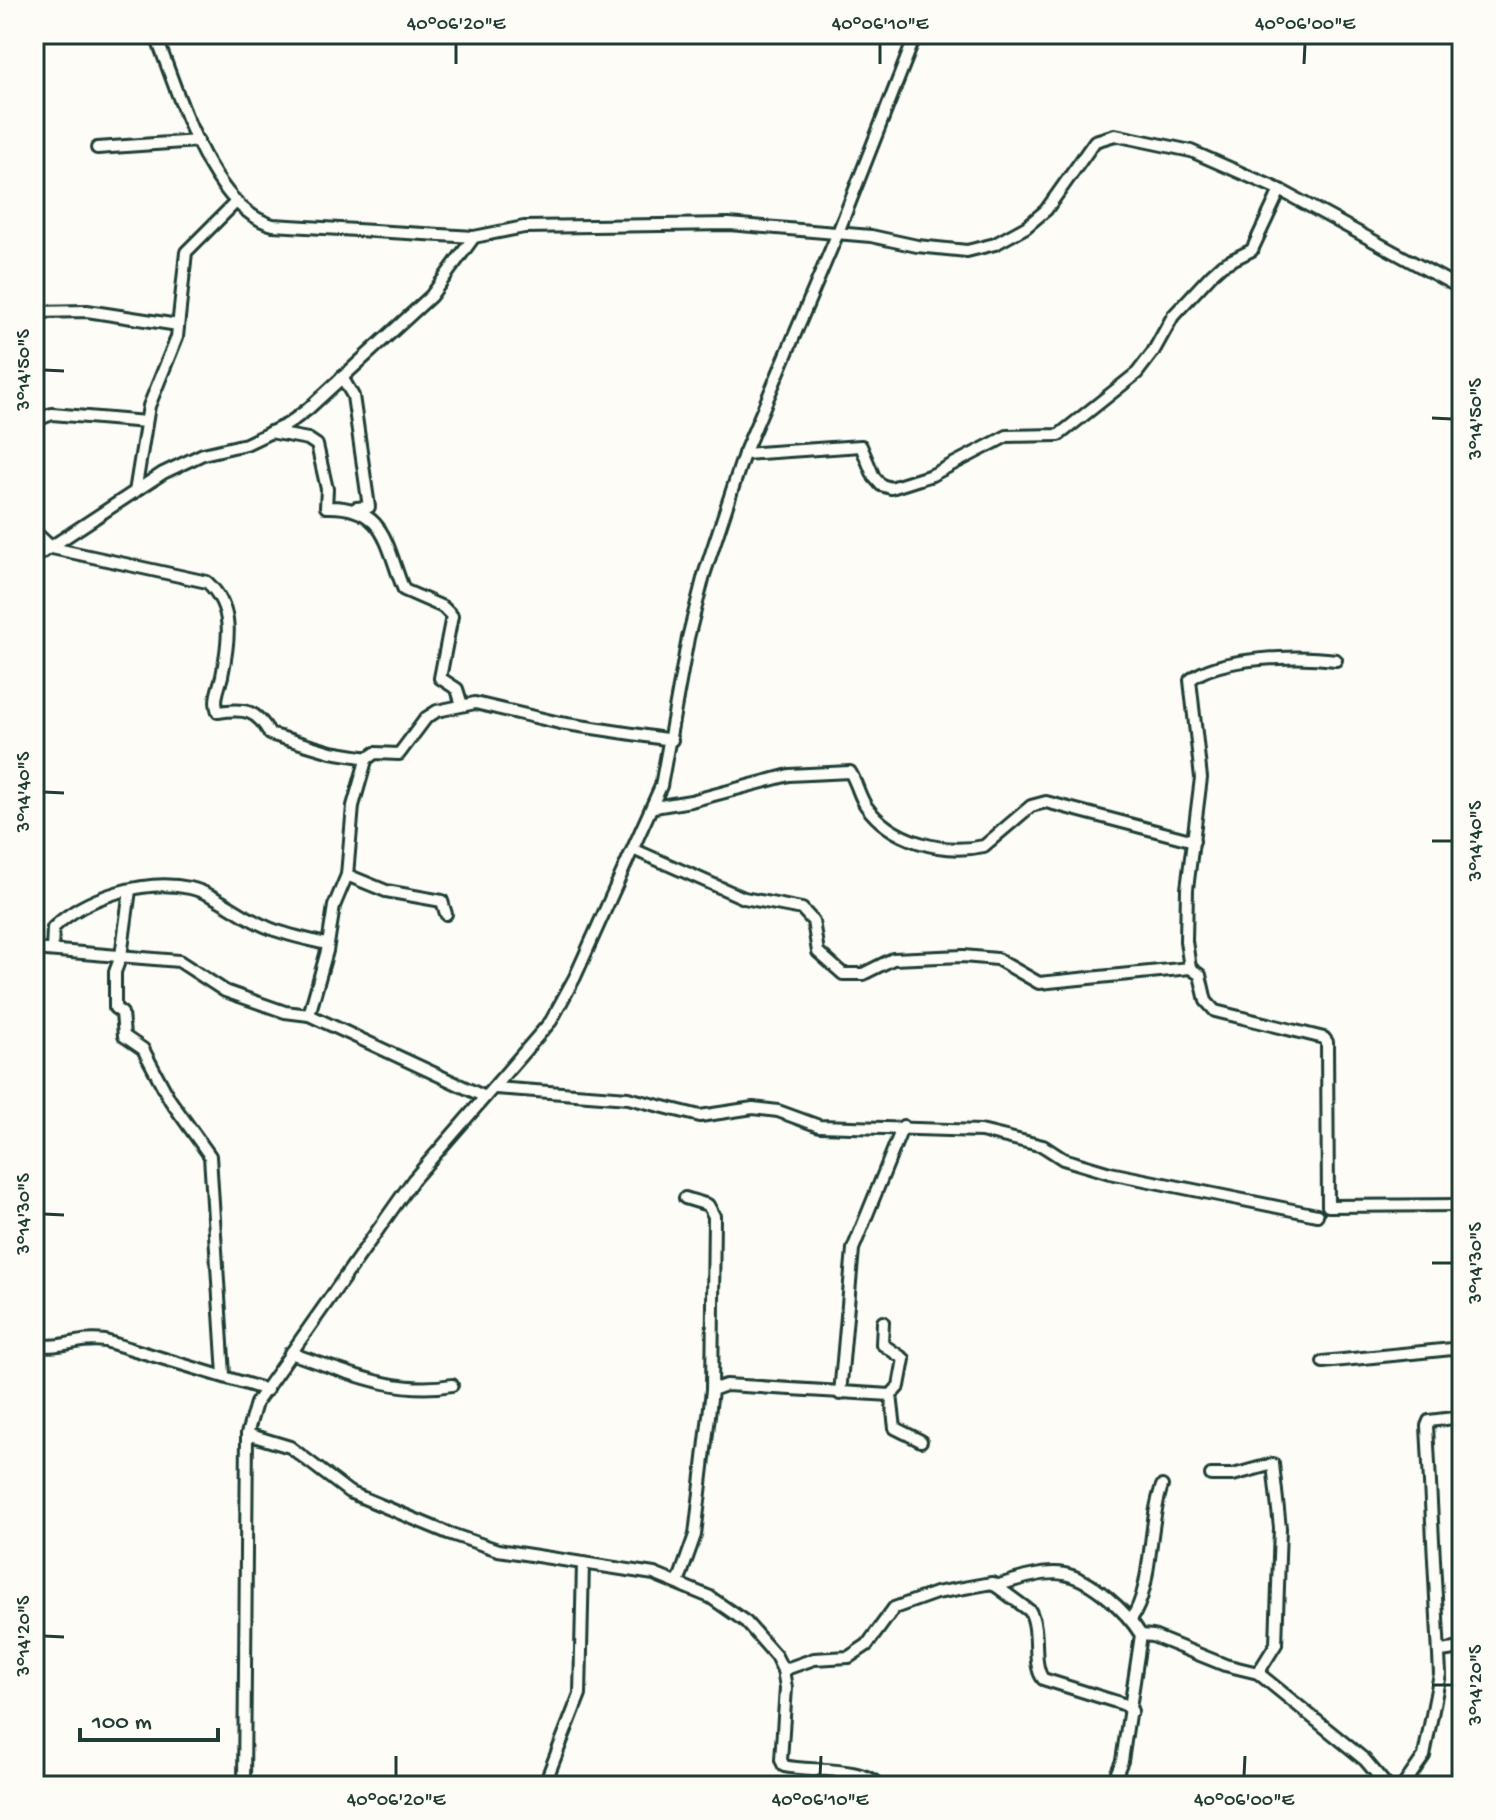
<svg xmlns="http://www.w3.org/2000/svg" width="1496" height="1820" viewBox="0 0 1496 1820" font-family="'Gochi Hand',sans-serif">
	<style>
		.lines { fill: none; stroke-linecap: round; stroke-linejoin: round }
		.minor-casing { stroke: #1f3d34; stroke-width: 16 }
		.minor { stroke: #fdfcf7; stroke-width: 10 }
		.ticks { fill: none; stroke: #1f3d34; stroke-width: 3 }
		.neatline { fill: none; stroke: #1f3d34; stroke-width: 3 }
		.ticks-label { font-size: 20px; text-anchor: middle; fill: #1f3d34 }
	</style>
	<rect width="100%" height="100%" fill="#fdfcf7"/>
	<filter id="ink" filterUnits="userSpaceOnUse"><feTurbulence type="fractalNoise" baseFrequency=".0125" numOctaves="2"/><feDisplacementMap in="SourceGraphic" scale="16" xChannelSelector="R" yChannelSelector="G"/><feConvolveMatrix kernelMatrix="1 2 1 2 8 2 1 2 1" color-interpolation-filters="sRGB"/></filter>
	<g filter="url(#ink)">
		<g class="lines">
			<defs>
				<g id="minor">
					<path d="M155,34C178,90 209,208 273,225L474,237L524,227L729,224L871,236L917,246L967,251L995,244L1026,227L1046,210L1095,141L1115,135L1191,151L1280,190L1462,289"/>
					<polyline points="97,148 198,141"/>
					<polyline points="34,312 87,311 178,325"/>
					<polyline points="342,377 353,396 369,507 356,508"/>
					<polyline points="34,421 52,414 146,422"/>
					<path d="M270,432L308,439L317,445L327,489L326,507C387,505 386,548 404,590L443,607L452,616L440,678L457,689L462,705"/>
					<polyline points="744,454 861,446 874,477 881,485 891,488 932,475 1007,436 1059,435 1137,373 1153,352 1173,316 1211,275 1222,265 1252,250 1280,190"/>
					<polyline points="135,492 149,406 177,337 186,252 235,203"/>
					<path d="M34,531L52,548L207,582C235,608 229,641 222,676C219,689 213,699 218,712C245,708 257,710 270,734L331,752L368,758L375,753L399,754L426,718L437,711L475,703L560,723L672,740"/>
					<polyline points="34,558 163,473 203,454 246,444 288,424 308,409 431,296 474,237"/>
					<path d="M654,807L691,801L789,775L850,772C857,783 859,796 866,806C891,841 942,855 984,846L1031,806L1046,802L1194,841"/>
					<polyline points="635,850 744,898 802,909 813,921 818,952 843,974 863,974 893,959 963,956 997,959 1039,983 1190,968 1200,975 1206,1001 1215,1011 1324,1038 1327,1042 1328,1206 1462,1205"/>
					<polyline points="347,875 386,891 442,901 446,914"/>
					<polyline points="130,890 121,956 115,972 115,1008 122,1013 124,1036 143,1049 170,1100 210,1156 224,1375"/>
					<polyline points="34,949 179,961 225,991 285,1012 309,1015 483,1096"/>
					<path d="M52,950L53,928C85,897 146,878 190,888C217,894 241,917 267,927C285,935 307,939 326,944"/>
					<path d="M1190,968L1186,941L1187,889L1201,778L1190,680C1219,656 1300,655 1336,660"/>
					<polyline points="309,1015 327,951 334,906 347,875 353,806 367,757"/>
					<polyline points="495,1088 628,1098 700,1116 753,1108 778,1111 819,1126 981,1131 1043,1146 1063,1159 1110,1173 1317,1215"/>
					<polyline points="685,1198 708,1205 714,1216 712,1390"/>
					<path d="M34,1345C65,1349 78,1337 105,1341L267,1390"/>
					<path d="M290,1353C342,1370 396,1396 452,1385"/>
					<polyline points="1323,1362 1462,1348"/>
					<polyline points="840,1394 853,1249 903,1126"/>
					<polyline points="891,1395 895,1428 921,1441"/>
					<path d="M247,1434L290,1447L349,1492L448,1533L498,1550L654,1574L710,1597L746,1622L776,1656L783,1670L786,1688L781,1760L784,1766C809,1772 864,1766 879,1786"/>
					<polyline points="1211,1475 1233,1475 1273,1464 1280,1528 1276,1644 1258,1673"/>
					<polyline points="678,1583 695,1535 712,1390 726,1385 891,1395 899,1386 904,1359 882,1344 883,1322"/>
					<path d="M996,1586C1014,1580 1045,1570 1064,1574C1092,1579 1127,1612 1141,1635L1122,1761L1111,1786"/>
					<path d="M1131,1619C1153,1590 1148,1523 1162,1486"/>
					<polyline points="1141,1635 1153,1636 1225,1665 1258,1673 1365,1760 1387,1786"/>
					<polyline points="1441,1651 1462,1648"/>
					<path d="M783,1670L814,1659L849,1657L867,1645L894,1608L936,1593L992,1583L1030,1611C1041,1632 1031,1663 1043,1679L1123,1704L1132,1711"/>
					<polyline points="547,1778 580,1694 583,1563"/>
					<polyline points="244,1786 247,1434 256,1403 413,1180 551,1021 575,977 661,786 688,638 704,575 744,454 837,235 916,34"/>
					<polyline points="1403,1786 1424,1756 1440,1674 1427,1426 1429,1421 1462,1417"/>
				</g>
			</defs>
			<use href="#minor" class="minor-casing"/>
			<use href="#minor" class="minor"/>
		</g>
	</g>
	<path class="ticks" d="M456,64V44M880,64V44M1304,64L1305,44M44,370L64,371M1432,418L1452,419M44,792L64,793M1432,841H1452M44,1214L64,1215M1432,1263H1452M44,1636L64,1637M1432,1685H1452M396,1776V1756M820,1776L821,1756M1244,1776L1245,1756"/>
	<rect width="1496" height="1820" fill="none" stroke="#fdfcf7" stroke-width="88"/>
	<path d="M80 1728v12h138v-12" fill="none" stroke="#1f3d34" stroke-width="4"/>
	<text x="92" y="1728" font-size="24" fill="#1f3d34" stroke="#fdfcf7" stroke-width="6" paint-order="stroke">100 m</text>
	<rect x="44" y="44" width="1408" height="1732" class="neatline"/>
	<g class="ticks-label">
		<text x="456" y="29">40°06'20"E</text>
		<text x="880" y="29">40°06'10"E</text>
		<text x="1305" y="29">40°06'00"E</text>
		<text transform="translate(22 370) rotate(-90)" y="7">3°14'50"S</text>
		<text transform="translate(1474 419) rotate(-90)" y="7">3°14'50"S</text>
		<text transform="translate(22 792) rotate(-90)" y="7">3°14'40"S</text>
		<text transform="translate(1474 841) rotate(-90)" y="7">3°14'40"S</text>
		<text transform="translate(22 1214) rotate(-90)" y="7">3°14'30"S</text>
		<text transform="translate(1474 1263) rotate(-90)" y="7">3°14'30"S</text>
		<text transform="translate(22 1636) rotate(-90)" y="7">3°14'20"S</text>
		<text transform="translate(1474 1685) rotate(-90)" y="7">3°14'20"S</text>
		<text x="396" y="1805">40°06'20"E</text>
		<text x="820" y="1805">40°06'10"E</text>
		<text x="1244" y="1805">40°06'00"E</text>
	</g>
</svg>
